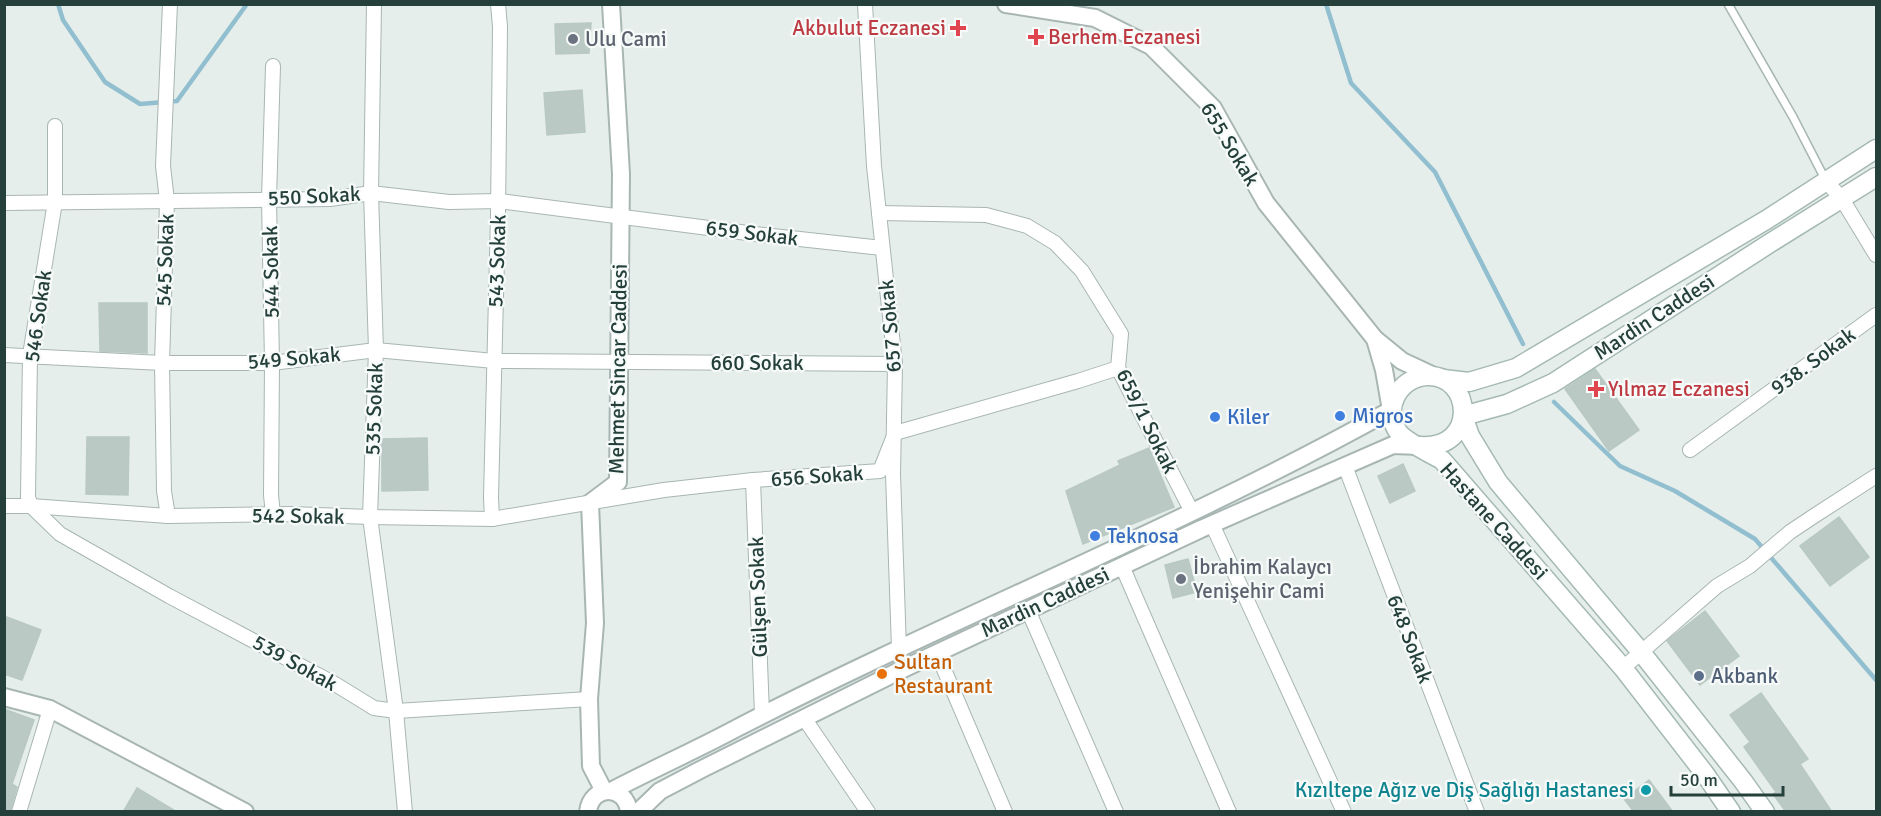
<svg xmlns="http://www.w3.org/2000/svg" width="1881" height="816" viewBox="0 0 1881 816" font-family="Signika,sans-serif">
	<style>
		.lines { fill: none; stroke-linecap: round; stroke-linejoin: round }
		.stream { stroke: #91bfd0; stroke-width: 4.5 }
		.building { fill: #bbc9c5; stroke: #b8c8c3; stroke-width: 1.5 }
		.service-casing { stroke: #a8b6b3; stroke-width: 10 }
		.minor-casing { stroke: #a8b6b3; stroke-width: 16 }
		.tertiary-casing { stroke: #a8b6b3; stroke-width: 20 }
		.secondary-casing { stroke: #a5b9b4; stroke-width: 21 }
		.service { stroke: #fff; stroke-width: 7 }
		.minor { stroke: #fff; stroke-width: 14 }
		.tertiary { stroke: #fff; stroke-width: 16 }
		.secondary { stroke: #fff; stroke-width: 18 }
		.health-dot { fill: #e0444e; stroke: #f6faf9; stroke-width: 2 }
		.worship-dot { fill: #6b7280; stroke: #f6faf9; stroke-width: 2 }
		.shop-dot { fill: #3f7fe0; stroke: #f6faf9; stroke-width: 2 }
		.food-dot { fill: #e8710a; stroke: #f6faf9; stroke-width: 2 }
		.service-dot { fill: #5c6f8a; stroke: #f6faf9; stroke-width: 2 }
		.culture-dot { fill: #0f9aa8; stroke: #f6faf9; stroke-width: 2 }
		.labels { text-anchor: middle; stroke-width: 4.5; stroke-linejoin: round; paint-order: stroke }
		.health-label { font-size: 21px; fill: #be3a42; stroke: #f6faf9; text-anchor: start }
		.worship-label { font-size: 21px; fill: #5b616d; stroke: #f6faf9; text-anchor: start }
		.street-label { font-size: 21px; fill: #25403b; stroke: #f6faf9 }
		.shop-label { font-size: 21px; fill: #366cbe; stroke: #f6faf9; text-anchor: start }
		.food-label { font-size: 21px; fill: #c56008; stroke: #f6faf9; text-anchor: start }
		.service-label { font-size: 21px; fill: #4e5e75; stroke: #f6faf9; text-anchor: start }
		.culture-label { font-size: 21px; fill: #0d838f; stroke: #f6faf9; text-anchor: end }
	</style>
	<rect width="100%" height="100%" fill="#e6eeeb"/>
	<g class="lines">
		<g class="stream">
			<polyline points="58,4 63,20 105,82 140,104 177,101 247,4"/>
			<polyline points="1326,4 1351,83 1435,172 1523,344"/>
			<polyline points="1554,402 1620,466 1675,491 1755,539 1876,680"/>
		</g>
	</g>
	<g class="building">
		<polygon points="591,23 589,53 556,54 555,24"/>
		<polygon points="582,90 585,132 547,135 544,93"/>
		<polygon points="99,303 147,303 147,353 100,351"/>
		<polygon points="1595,369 1639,430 1609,451 1565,389"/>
		<polygon points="87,437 129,437 128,495 86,494"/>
		<polygon points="427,438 428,490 382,491 382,439"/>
		<polygon points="1149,448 1174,507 1083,544 1066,491 1120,465 1118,461"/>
		<polygon points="1403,464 1415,491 1390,503 1378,476"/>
		<polygon points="1839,517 1869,557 1830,586 1800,546"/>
		<polygon points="1188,559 1197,592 1173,598 1165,565"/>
		<polygon points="1705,611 1739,656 1700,685 1667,641"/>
		<polygon points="4,616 41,630 22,680 4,674"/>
		<polygon points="1761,693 1808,759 1800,764 1832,812 1786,812 1773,794 1776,792 1744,747 1750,742 1730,715"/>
		<polygon points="4,709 34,720 12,784 17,787 10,812 4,812"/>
		<polygon points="1649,780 1673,812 1634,812 1624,799"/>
		<polygon points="137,788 177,812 123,812"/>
	</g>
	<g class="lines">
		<defs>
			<polyline id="service" points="1728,4 1793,117 1825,179"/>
			<g id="minor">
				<polyline points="374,4 371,193 376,350 370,517 396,711 405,812"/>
				<polyline points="865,4 874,166 895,364 893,474 899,649"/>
				<polyline points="273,66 269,199 272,363 271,495 273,514"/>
				<polyline points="55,126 55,202 30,355 28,497 31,506 60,534 169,596 335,684 374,708 396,711 589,699"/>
				<polyline points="1826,181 1842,199 1876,255"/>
				<polyline points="4,203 330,199 371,193 449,202 499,201 763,235 882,248"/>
				<polyline points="879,213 986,215 1027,226 1055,243 1082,271 1121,334 1118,368 1192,512"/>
				<polyline points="4,355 162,363 272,363 376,350 494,361 895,364"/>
				<polyline points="1690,450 1876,315"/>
				<polyline points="1345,466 1477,812"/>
				<polyline points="753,480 762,714"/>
				<polyline points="4,506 31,506 168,516 291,514 370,517 492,519 664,490 753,480 880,471 895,433 1078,381 1118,368"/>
				<polyline points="168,516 164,491 162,363 167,201 163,166 170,4"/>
				<polyline points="492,519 491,497 498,216 500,27 498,4"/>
				<polyline points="1212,524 1344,812"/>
				<polyline points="1122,566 1229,812"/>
				<polyline points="1028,610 1116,812"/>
				<polyline points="937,653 1005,812"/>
				<polyline points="1623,668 1717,586 1750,566 1790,532 1814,516 1876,476"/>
				<polyline points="804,718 868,812"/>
				<polyline points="19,812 50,709"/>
			</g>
			<g id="tertiary">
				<polyline points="1006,4 1095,18 1151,46 1213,108 1266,203 1375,339 1402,361 1432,375"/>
				<polyline points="4,697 50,709 245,812"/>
				<polyline points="604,791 591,766 589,699 595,623 590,503 618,482 621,174 611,4"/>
				<path d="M611,791C653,769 696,750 737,728C953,617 1179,528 1391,410L1384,370L1375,339"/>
				<path d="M588,812C591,784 626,784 629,812"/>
				<polyline points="638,812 660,791 704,768 903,669 1201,529 1393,445 1420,446"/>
			</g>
			<g id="secondary">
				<polyline points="1443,379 1469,382 1516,368 1766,220 1876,149"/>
				<polyline points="1463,416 1470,436 1498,482 1641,652 1743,781 1765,812"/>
				<polyline points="1463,416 1507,404 1553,383 1770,243 1876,177"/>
				<path d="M1420,446C1479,450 1473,374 1427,376C1399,377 1381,410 1399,433C1405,441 1431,454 1442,460L1623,668L1705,774L1731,812"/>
			</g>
		</defs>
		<use href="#service" class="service-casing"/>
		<use href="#minor" class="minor-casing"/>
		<use href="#tertiary" class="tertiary-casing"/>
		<use href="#secondary" class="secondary-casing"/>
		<use href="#service" class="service"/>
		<use href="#minor" class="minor"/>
		<use href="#tertiary" class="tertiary"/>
		<use href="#secondary" class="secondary"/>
	</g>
	<g class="health-dot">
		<path d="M955 19h6v6h6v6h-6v6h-6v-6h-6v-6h6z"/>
		<path d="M1033 28h6v6h6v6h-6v6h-6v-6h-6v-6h6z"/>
		<path d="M1593 380h6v6h6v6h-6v6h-6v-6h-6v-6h6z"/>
	</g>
	<g class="worship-dot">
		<circle cx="573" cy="39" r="6"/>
		<circle cx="1181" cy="579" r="6"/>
	</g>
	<g class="shop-dot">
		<circle cx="1340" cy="416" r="6"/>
		<circle cx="1215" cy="417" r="6"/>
		<circle cx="1095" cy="536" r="6"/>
	</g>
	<circle class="food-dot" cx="882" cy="674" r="6"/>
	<circle class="service-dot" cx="1699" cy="676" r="6"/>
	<circle class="culture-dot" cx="1646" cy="790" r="6"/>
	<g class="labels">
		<g class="health-label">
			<text x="946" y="35" text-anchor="end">Akbulut Eczanesi</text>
			<text x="1048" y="44">Berhem Eczanesi</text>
			<text x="1608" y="396">Yılmaz Eczanesi</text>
		</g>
		<g class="worship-label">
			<text x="585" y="46">Ulu Cami</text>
			<text x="1193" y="574">İbrahim Kalaycı<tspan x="1193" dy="24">Yenişehir Cami</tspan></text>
		</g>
		<g class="street-label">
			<text transform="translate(1230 144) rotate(59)" y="7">655 Sokak</text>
			<text transform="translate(314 196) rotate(-3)" y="7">550 Sokak</text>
			<text transform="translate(752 233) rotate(7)" y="7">659 Sokak</text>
			<text transform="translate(165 260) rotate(-88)" y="7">545 Sokak</text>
			<text transform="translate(497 261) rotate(-88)" y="7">543 Sokak</text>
			<text transform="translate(271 272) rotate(-91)" y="7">544 Sokak</text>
			<text transform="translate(38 316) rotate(-82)" y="7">546 Sokak</text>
			<text transform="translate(1654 317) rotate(-33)" y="7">Mardin Caddesi</text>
			<text transform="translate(890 326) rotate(-95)" y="7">657 Sokak</text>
			<text transform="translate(294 358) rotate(-5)" y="7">549 Sokak</text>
			<text transform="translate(1813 361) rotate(-36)" y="7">938. Sokak</text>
			<text x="757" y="370">660 Sokak</text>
			<text transform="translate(618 369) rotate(-89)" y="7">Mehmet Sincar Caddesi</text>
			<text transform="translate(374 409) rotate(-88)" y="7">535 Sokak</text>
			<text transform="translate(1147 421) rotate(64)" y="7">659/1 Sokak</text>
			<text transform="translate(817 476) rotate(-4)" y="7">656 Sokak</text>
			<text transform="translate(298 516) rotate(1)" y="7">542 Sokak</text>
			<text transform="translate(1494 521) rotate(48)" y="7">Hastane Caddesi</text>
			<text transform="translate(758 597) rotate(-92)" y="7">Gülşen Sokak</text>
			<text transform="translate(1045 602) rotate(-25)" y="7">Mardin Caddesi</text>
			<text transform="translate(1410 639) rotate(69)" y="7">648 Sokak</text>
			<text transform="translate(295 663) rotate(29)" y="7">539 Sokak</text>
		</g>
		<g class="shop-label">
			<text x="1352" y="423">Migros</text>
			<text x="1227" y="424">Kiler</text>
			<text x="1107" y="543">Teknosa</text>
		</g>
		<g class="food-label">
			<text x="894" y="669">Sultan<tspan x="894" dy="24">Restaurant</tspan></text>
		</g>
		<g class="service-label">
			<text x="1711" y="683">Akbank</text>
		</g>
		<g class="culture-label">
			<text x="1634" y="797">Kızıltepe Ağız ve Diş Sağlığı Hastanesi</text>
		</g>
	</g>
	<rect width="1881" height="816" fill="none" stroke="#25403b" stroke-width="12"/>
	<path d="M1671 786v9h112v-9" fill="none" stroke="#25403b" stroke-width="3"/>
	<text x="1680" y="786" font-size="18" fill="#25403b" stroke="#f6faf9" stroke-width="4.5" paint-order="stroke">50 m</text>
</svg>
